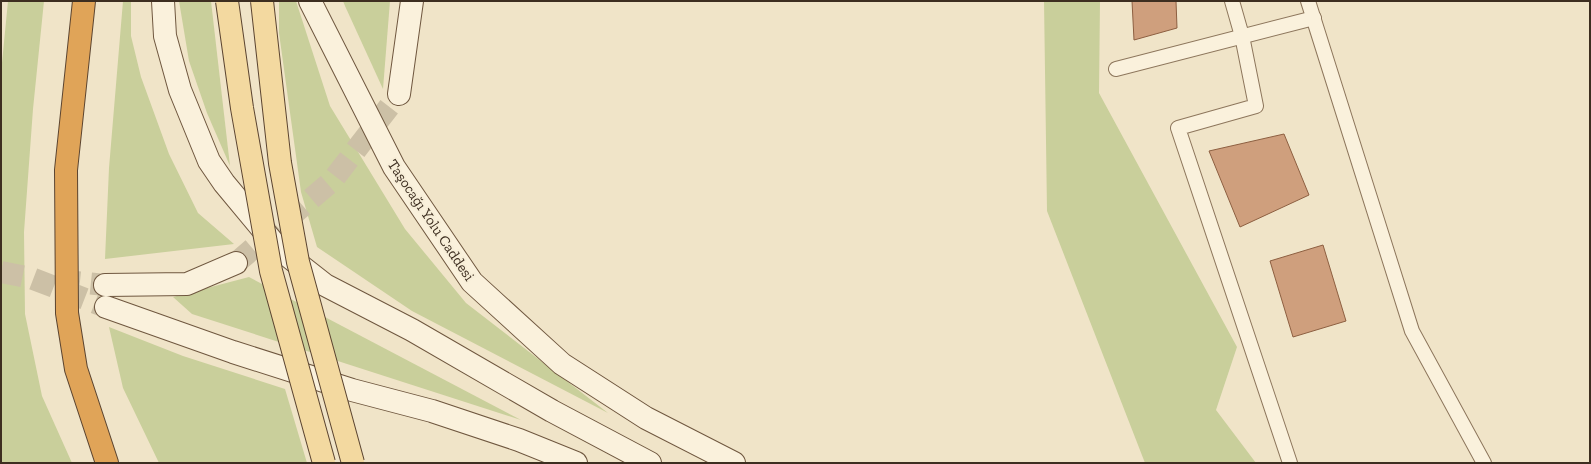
<svg xmlns="http://www.w3.org/2000/svg" width="1591" height="464" viewBox="0 0 1591 464" font-family="'Zilla Slab',serif">
	<style>
		.green { fill: #c9cf9b }
		.building { fill: #cf9f7d; stroke: #8d5f41 }
		.lines { fill: none; stroke-linecap: round; stroke-linejoin: round }
		.secondary-tunnel { stroke: #ccc0a6; stroke-width: 22; stroke-dasharray: 22 11; stroke-linecap: butt }
		.service-casing { stroke: #8d765c; stroke-width: 16 }
		.secondary-casing { stroke: #6f573f; stroke-width: 24 }
		.motorway-casing { stroke: #5b4430; stroke-width: 24 }
		.service { stroke: #faf1dc; stroke-width: 14 }
		.secondary { stroke: #faf1dc; stroke-width: 22 }
		.motorway { stroke: #e0a458; stroke-width: 22 }
		.primary-bridge-casing { stroke: #5b4430; stroke-width: 24; stroke-linecap: butt }
		.primary-bridge { stroke: #f3d9a0; stroke-width: 22 }
		.labels { text-anchor: middle; stroke-width: 4; stroke-linejoin: round; paint-order: stroke }
		.street-label { font-size: 15px; fill: #3d2e20; stroke: #f7eed8 }
	</style>
	<rect width="100%" height="100%" fill="#f0e4c8"/>
	<g class="green">
		<polygon points="8,1 44,1 33,109 24,232 25,314 42,396 72,463 1,463 1,73"/>
		<polygon points="123,1 131,1 131,36 141,77 169,154 198,213 234,244 105,259 109,168"/>
		<polygon points="179,1 211,1 230,166 207,113 189,61"/>
		<polygon points="279,1 296,1 330,106 405,229 466,303 608,413 412,311 317,247 301,192 279,33"/>
		<polygon points="343,1 390,1 383,89 345,6"/>
		<polygon points="1044,1 1100,1 1099,93 1237,347 1216,410 1256,463 1145,463 1047,211"/>
		<polygon points="249,277 521,420 192,314 173,297"/>
		<polygon points="109,327 183,356 285,389 307,463 159,463 123,388"/>
	</g>
	<g class="building">
		<polygon points="1132,1 1176,1 1177,28 1134,40"/>
		<polygon points="1284,134 1309,195 1240,227 1209,151"/>
		<polygon points="1323,245 1346,321 1293,337 1270,261"/>
	</g>
	<g class="lines">
		<g class="secondary-tunnel">
			<polyline points="236,263 332,181 399,94"/>
			<polyline points="1,272 31,278 106,307"/>
			<polyline points="58,280 105,285"/>
		</g>
		<defs>
			<g id="service">
				<polyline points="1232,1 1242,36 1256,106 1178,128 1290,463"/>
				<polyline points="1308,1 1412,331 1484,463"/>
				<polyline points="1116,69 1314,18"/>
			</g>
			<g id="secondary">
				<polyline points="163,1 165,36 180,90 209,161 224,183 278,248 325,285 412,330 552,411 650,463"/>
				<polyline points="310,1 394,167 472,282 562,364 646,418 734,463"/>
				<polyline points="399,94 412,1"/>
				<polyline points="105,285 187,284 236,263"/>
				<polyline points="106,307 233,352 352,390 432,411 519,440 576,463"/>
			</g>
			<polyline id="motorway" points="84,1 66,170 67,313 76,369 107,463"/>
		</defs>
		<use href="#service" class="service-casing"/>
		<use href="#secondary" class="secondary-casing"/>
		<use href="#motorway" class="motorway-casing"/>
		<use href="#service" class="service"/>
		<use href="#secondary" class="secondary"/>
		<use href="#motorway" class="motorway"/>
		<defs>
			<g id="primary-bridge">
				<polyline points="227,1 242,108 271,271 324,463"/>
				<polyline points="262,1 280,163 298,262 353,463"/>
			</g>
		</defs>
		<use href="#primary-bridge" class="primary-bridge-casing"/>
		<use href="#primary-bridge" class="primary-bridge"/>
	</g>
	<g class="labels">
		<g class="street-label">
			<text transform="translate(431 220) rotate(56)" y="5">Taşocağı Yolu Caddesi</text>
		</g>
	</g>
	<rect width="1591" height="464" fill="none" stroke="#3d2e20" stroke-width="4"/>
</svg>
